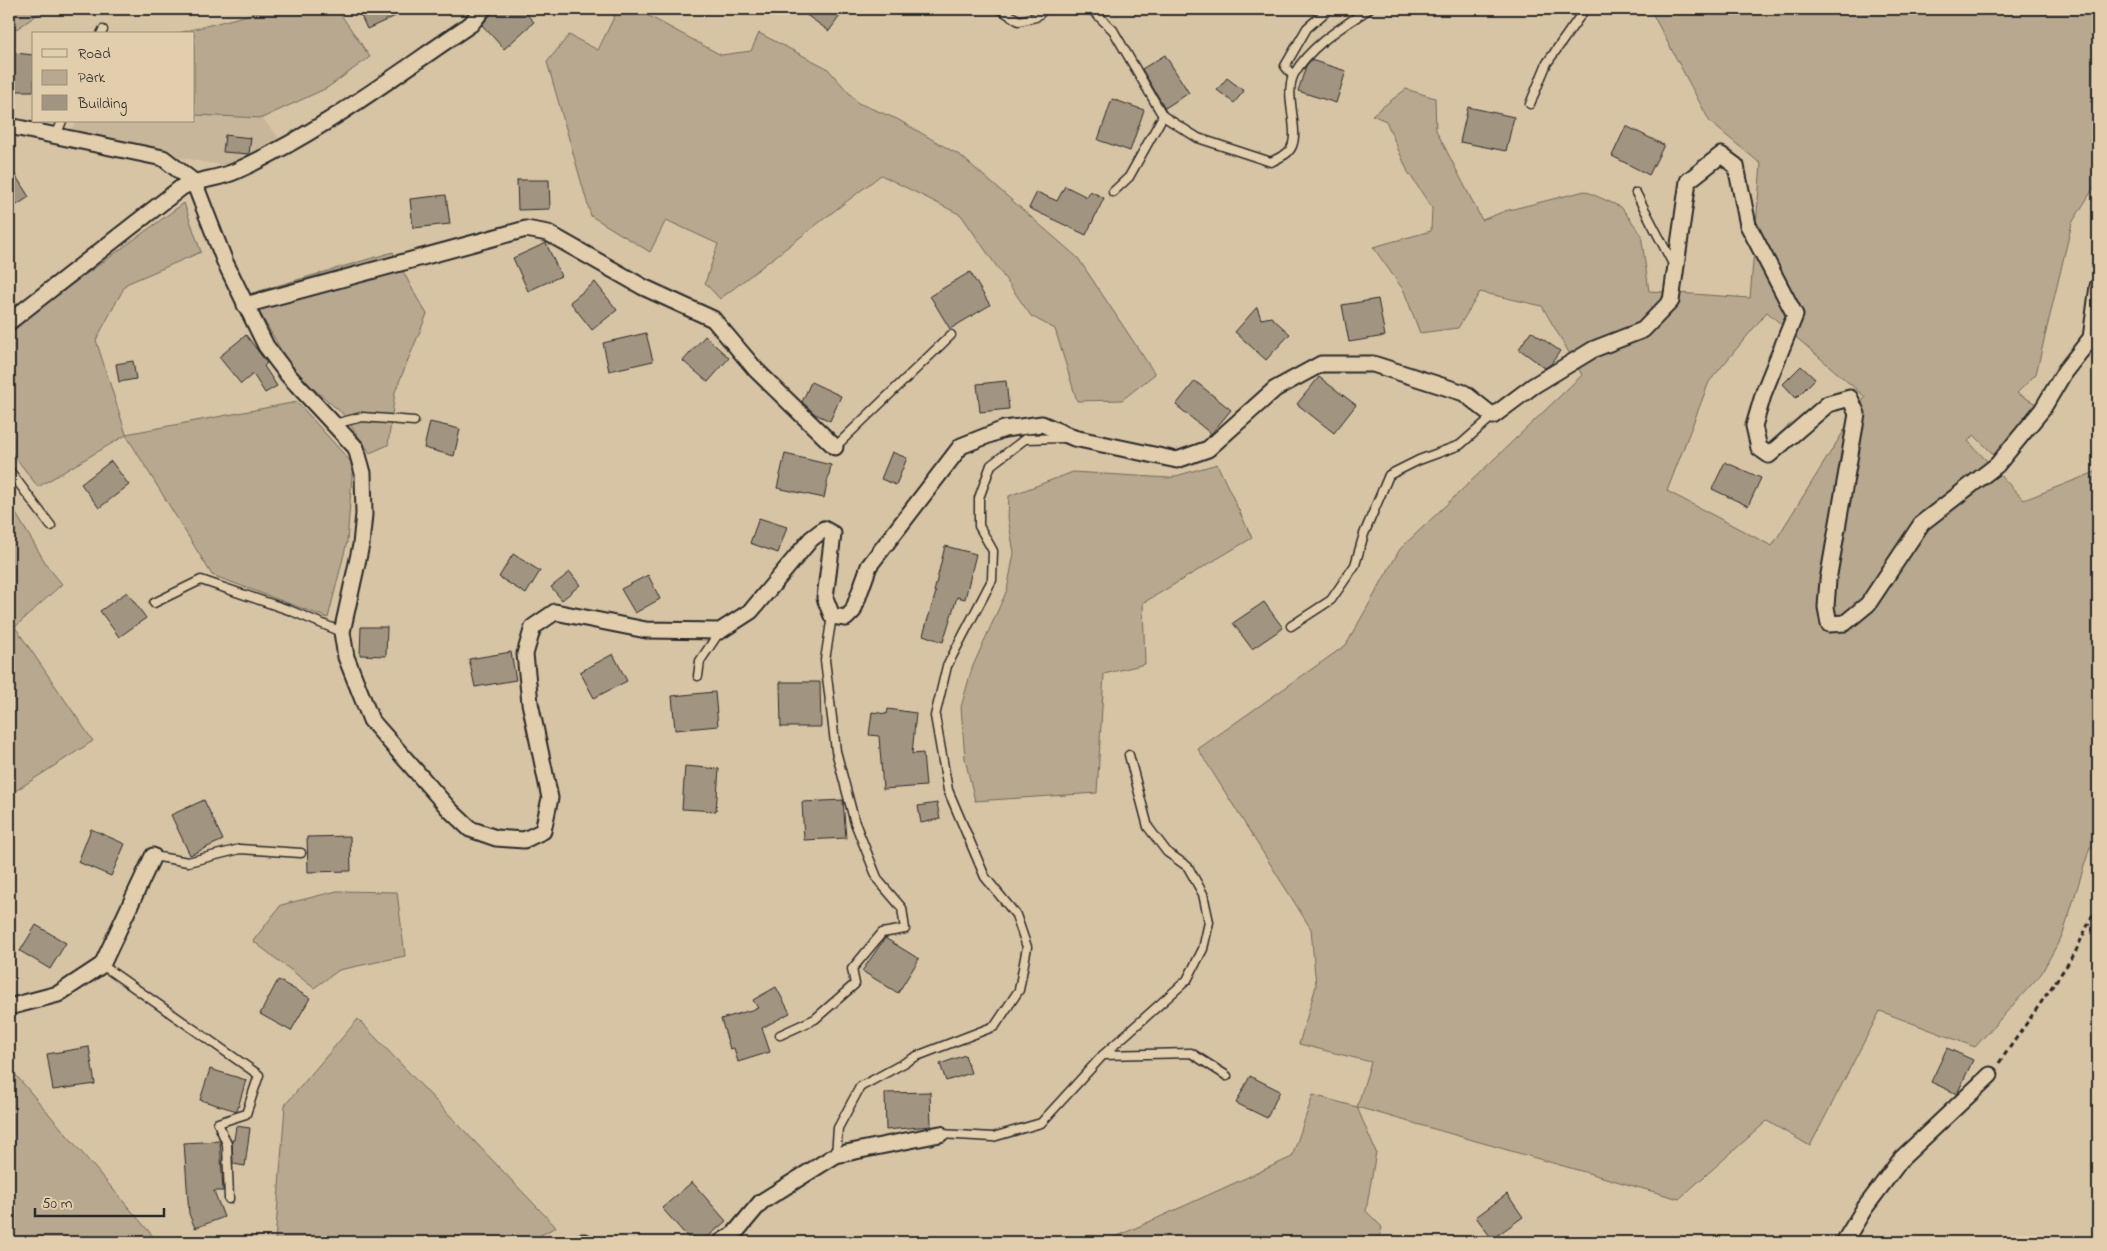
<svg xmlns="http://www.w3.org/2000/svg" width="2107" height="1251" viewBox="0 0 2107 1251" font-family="'Indie Flower',sans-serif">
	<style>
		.built { fill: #c7b69a }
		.green { fill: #b7a88f; stroke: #716a5d; fill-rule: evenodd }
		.building { fill: #a19480; stroke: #2b2b2b }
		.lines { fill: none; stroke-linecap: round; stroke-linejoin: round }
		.lane-casing { stroke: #2b2b2b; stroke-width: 11 }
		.street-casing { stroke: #2b2b2b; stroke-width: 19 }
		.path { stroke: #2b2b2b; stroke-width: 3; stroke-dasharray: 5 4; stroke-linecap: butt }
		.lane { stroke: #e2cead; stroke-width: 8 }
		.street { stroke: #e2cead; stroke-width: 15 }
	</style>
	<rect width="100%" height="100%" fill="#d7c4a5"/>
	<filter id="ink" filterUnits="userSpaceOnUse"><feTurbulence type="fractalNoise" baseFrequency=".02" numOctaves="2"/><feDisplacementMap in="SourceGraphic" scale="10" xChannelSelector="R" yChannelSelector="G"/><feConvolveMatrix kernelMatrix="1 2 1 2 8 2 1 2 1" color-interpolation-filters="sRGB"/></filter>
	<g filter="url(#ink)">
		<polygon class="built" points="194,115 262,118 279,138 231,167 178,157 70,130 78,121 194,121"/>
		<g class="green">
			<polygon points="9,9 46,9 9,34"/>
			<polygon points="271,9 337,9 370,57 327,88 262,118 194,115 194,34 175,34"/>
			<polygon points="618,9 636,9 721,55 751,51 759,33 827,68 858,103 897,119 961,156 1078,258 1155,374 1122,400 1077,401 1055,329 1031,316 961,215 881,175 720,299 705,283 718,244 666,220 650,252 591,216 547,62 569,35 598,50"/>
			<path d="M1650,9H2098V181L2072,223L2036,374L2017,393L2036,404L1996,457L1974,435L1968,441L2024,500L2098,471V847H2090L2063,934L2041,974L1975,1047L1880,1011L1810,1146L1767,1121L1679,1199L1357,1107L1376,1152L1366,1211L1382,1227L1378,1242H1097L1120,1235L1292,1157L1313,1095L1357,1107L1371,1062L1299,1044L1316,986L1311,929L1198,749L1346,645L1400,549L1582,375L1542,306L1480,292L1458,328L1420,333L1404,291L1373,247L1431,231L1432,208L1408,172L1386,121L1372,115L1406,89L1435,98L1436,130L1482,220L1505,211L1585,191L1621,207L1641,234L1649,291L1750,298L1761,164L1710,122ZM1767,312L1865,397L1772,546L1667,491L1709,382Z"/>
			<polygon points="184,203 201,252 126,284 96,340 126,434 297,402 351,462 352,476 347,542 328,618 212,575 126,435 38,487 9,449 9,335 37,310"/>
			<polygon points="393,252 417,298 427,314 395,392 388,445 370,453 342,413 293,371 249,294"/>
			<polygon points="1217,464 1252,538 1143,603 1145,664 1104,674 1097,793 975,801 965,759 961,707 972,668 1007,590 1014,553 1008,518 1009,496 1073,472 1169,478"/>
			<polygon points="9,502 48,567 62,584 15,627 93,741 9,795"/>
			<polygon points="337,891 397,892 405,956 339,970 314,988 253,941 281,905"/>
			<polygon points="358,1019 556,1227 528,1242 275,1242 285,1105"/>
			<polygon points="9,1067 158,1242 9,1242"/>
		</g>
		<g class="building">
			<polygon points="358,9 411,9 367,29"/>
			<polygon points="495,9 522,9 534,22 504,49 482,25"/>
			<polygon points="798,9 845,9 829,31"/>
			<polygon points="15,53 34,55 34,91 9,91 9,57"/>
			<polygon points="1165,55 1189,93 1165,108 1142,69"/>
			<polygon points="1311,60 1346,71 1336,103 1298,91 1306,66"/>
			<polygon points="1227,78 1244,91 1234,103 1217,90"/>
			<polygon points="1112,99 1144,110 1130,151 1098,140"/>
			<polygon points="1468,107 1514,117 1506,151 1460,142"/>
			<polygon points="1626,126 1664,145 1649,175 1612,156"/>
			<polygon points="225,135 251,138 249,154 223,152"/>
			<polygon points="9,165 29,197 9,210"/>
			<polygon points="517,180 549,180 550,209 518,210"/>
			<polygon points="1065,186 1087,197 1090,191 1104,198 1086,235 1029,208 1037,192 1057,201"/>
			<polygon points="446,195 450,224 413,228 410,199"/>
			<polygon points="546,243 561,276 528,291 513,258"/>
			<polygon points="970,272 990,305 950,329 930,296"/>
			<polygon points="595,282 617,310 592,330 570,302"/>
			<polygon points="1378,299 1385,336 1349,342 1342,305"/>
			<polygon points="1257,307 1261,319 1271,317 1290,334 1266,360 1235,332"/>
			<polygon points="1531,331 1560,351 1551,364 1545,368 1519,349"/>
			<polygon points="646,333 653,361 609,371 603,343"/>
			<polygon points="246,335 267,363 264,366 277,386 265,393 253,374 241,384 219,357"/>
			<polygon points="705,336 729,358 708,382 683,361"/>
			<polygon points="133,361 136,379 119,382 116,364"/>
			<polygon points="1801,366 1815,379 1796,398 1783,384"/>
			<polygon points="1319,377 1356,405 1334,433 1297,404"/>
			<polygon points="1006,381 1009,409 980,412 977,384"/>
			<polygon points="1195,381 1231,410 1211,434 1176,405"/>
			<polygon points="811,382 841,396 830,421 815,414 802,402"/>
			<polygon points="430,422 460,429 454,456 424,448"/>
			<polygon points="892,452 907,458 896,485 881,479"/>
			<polygon points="785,454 831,465 824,498 777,488"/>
			<polygon points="111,461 129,485 99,508 81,484"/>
			<polygon points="1725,462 1761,478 1748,506 1712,489"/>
			<polygon points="759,518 787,527 778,553 750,543"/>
			<polygon points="945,546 976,554 965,599 957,597 943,642 923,635 936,592 934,592"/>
			<polygon points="513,554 540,571 526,594 499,577"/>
			<polygon points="570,572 580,585 562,600 551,587"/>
			<polygon points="648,575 660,599 635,613 621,589"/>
			<polygon points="127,592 146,618 119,637 100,611"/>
			<polygon points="1264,602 1283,628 1252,649 1233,623"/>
			<polygon points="361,627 387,627 386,656 360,655"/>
			<polygon points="511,652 516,680 475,687 469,659"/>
			<polygon points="613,654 627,681 594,698 580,672"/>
			<polygon points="780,682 820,682 821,727 781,727"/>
			<polygon points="715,692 718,726 675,730 672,696"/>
			<polygon points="888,709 916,713 912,754 923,753 926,786 883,789 879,736 869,735 872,712 887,714"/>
			<polygon points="685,766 719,769 716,811 682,809"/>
			<polygon points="204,800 223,840 190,855 171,815"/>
			<polygon points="843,800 846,838 804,840 802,802"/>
			<polygon points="937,803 940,819 921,823 918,806"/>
			<polygon points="91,829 125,844 111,876 78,862"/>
			<polygon points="350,836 351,871 308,872 307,837"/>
			<polygon points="36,925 66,943 50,969 20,951"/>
			<polygon points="885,938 919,959 898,993 862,971"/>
			<polygon points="278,980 310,998 291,1031 260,1014"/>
			<polygon points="776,987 790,1013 762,1028 770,1052 738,1062 734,1048 730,1049 721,1019 758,1008 753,1000"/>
			<polygon points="89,1047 95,1084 53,1090 47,1054"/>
			<polygon points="1947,1048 1973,1060 1957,1094 1931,1082"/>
			<polygon points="965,1055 971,1073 946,1081 940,1064"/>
			<polygon points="210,1069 246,1080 237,1111 200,1100"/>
			<polygon points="1250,1076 1280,1091 1267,1118 1236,1103"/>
			<polygon points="930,1092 931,1126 886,1130 885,1093"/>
			<polygon points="236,1126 250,1128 245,1166 233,1164 232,1140 234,1140"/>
			<polygon points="220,1141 223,1191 214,1191 224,1217 195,1228 189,1214 184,1143"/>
			<polygon points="692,1182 726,1221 702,1242 692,1242 662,1208"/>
			<polygon points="1507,1194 1523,1217 1492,1239 1476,1217"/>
		</g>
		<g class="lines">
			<defs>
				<g id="lane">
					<polyline points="1000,9 1019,21 1036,17 1045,9"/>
					<path d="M1091,9L1113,30L1163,116L1198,138L1271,162C1276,159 1284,156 1288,152C1304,137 1282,97 1294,74C1311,45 1342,27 1369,9"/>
					<polyline points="101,34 103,30"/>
					<polyline points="1293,76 1285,66 1307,28 1329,9"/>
					<polyline points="1530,104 1547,63 1585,9"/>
					<polyline points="56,136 62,121"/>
					<polyline points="1113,192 1129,177 1163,116"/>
					<polyline points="1636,193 1674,266"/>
					<polyline points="334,424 362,417 414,421"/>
					<polyline points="835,447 951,335"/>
					<polyline points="9,470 51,526"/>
					<polyline points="154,603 201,580 289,610 342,632"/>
					<polyline points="1291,626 1331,600 1355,565 1364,534 1389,475 1419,460 1460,445 1493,416"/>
					<polyline points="698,676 700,661 720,631"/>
					<polyline points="153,856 188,862 240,849 301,853"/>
					<polyline points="102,965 259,1075 246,1114 218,1123 227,1144 229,1199"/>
					<polyline points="780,1035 815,1019 855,984 852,969 882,933 905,929 902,908 878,880 855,823 836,751 825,660 832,616"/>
					<polyline points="1103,1055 1187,980 1203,949 1209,922 1203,894 1188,867 1167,852 1148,827 1129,755"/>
					<polyline points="940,1134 993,1137 1041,1123 1103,1055 1191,1053 1227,1076"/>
					<polyline points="836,1155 838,1128 860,1087 917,1056 995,1026 1019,990 1027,947 1016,915 985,877 948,790 935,716 947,666 992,580 993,551 979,526 979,498 991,465 1025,439 1064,438"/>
				</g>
				<g id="street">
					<polyline points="9,126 163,158 194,182 225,262 266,346 288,375 356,448 363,473 364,514 361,545 342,632 346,657 371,720 450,810 470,829 496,838 524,840 543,831 550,798 530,703 525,654 533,627 555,612 646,630 720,631 751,611 811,539 824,529 833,534 825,598 832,616 846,618 853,611 869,566 961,446 1004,429 1042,424 1074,438 1177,460 1208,449 1275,389 1321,364 1373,364 1464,393 1493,416 1533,386 1594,349 1643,330 1671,301 1688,181 1721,155 1736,166 1748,225 1795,315 1764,392 1754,426 1759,448 1769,455 1828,404 1850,398 1857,414 1828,580 1826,607 1829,624 1845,623 1868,604 1922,523 1997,465 2042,410 2065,371 2091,338 2098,286"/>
					<polyline points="245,305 526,229 548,233 643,287 713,319 756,370 835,447"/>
					<path d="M9,322L182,187C199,179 219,179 236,171C320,133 395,75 471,24L483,9"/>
					<polyline points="9,1007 58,994 102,965 153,856"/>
					<polyline points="582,1242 585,1242"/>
					<polyline points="721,1242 734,1234 761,1202 836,1155 940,1134"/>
					<polyline points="1844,1242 1864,1209 1902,1158 1990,1075"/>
				</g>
			</defs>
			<use href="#lane" class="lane-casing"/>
			<use href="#street" class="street-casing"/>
			<polyline class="path" points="1999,1063 2074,955 2098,903"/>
			<use href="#lane" class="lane"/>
			<use href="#street" class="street"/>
		</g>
	</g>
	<rect width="2107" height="1251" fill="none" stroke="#e2cead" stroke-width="30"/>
	<rect x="15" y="15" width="2077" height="1221" fill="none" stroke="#2b2b2b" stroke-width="2" filter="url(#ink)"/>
	<rect x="32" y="32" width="162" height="90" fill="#e2cead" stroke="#998d79"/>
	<rect x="42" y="49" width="25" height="8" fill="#e2cead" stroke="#998d79"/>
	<text x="78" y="58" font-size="15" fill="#2b2b2b">Road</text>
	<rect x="42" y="70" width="25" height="15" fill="#b7a88f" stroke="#998d79"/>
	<text x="78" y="82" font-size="15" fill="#2b2b2b">Park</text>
	<rect x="42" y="95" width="25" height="15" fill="#a19480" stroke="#998d79"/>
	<text x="78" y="108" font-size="15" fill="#2b2b2b">Building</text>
	<path d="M35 1208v8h129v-8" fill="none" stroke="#2b2b2b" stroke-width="2.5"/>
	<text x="42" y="1208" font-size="15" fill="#2b2b2b" stroke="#e2cead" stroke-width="4" paint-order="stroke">50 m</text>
</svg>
